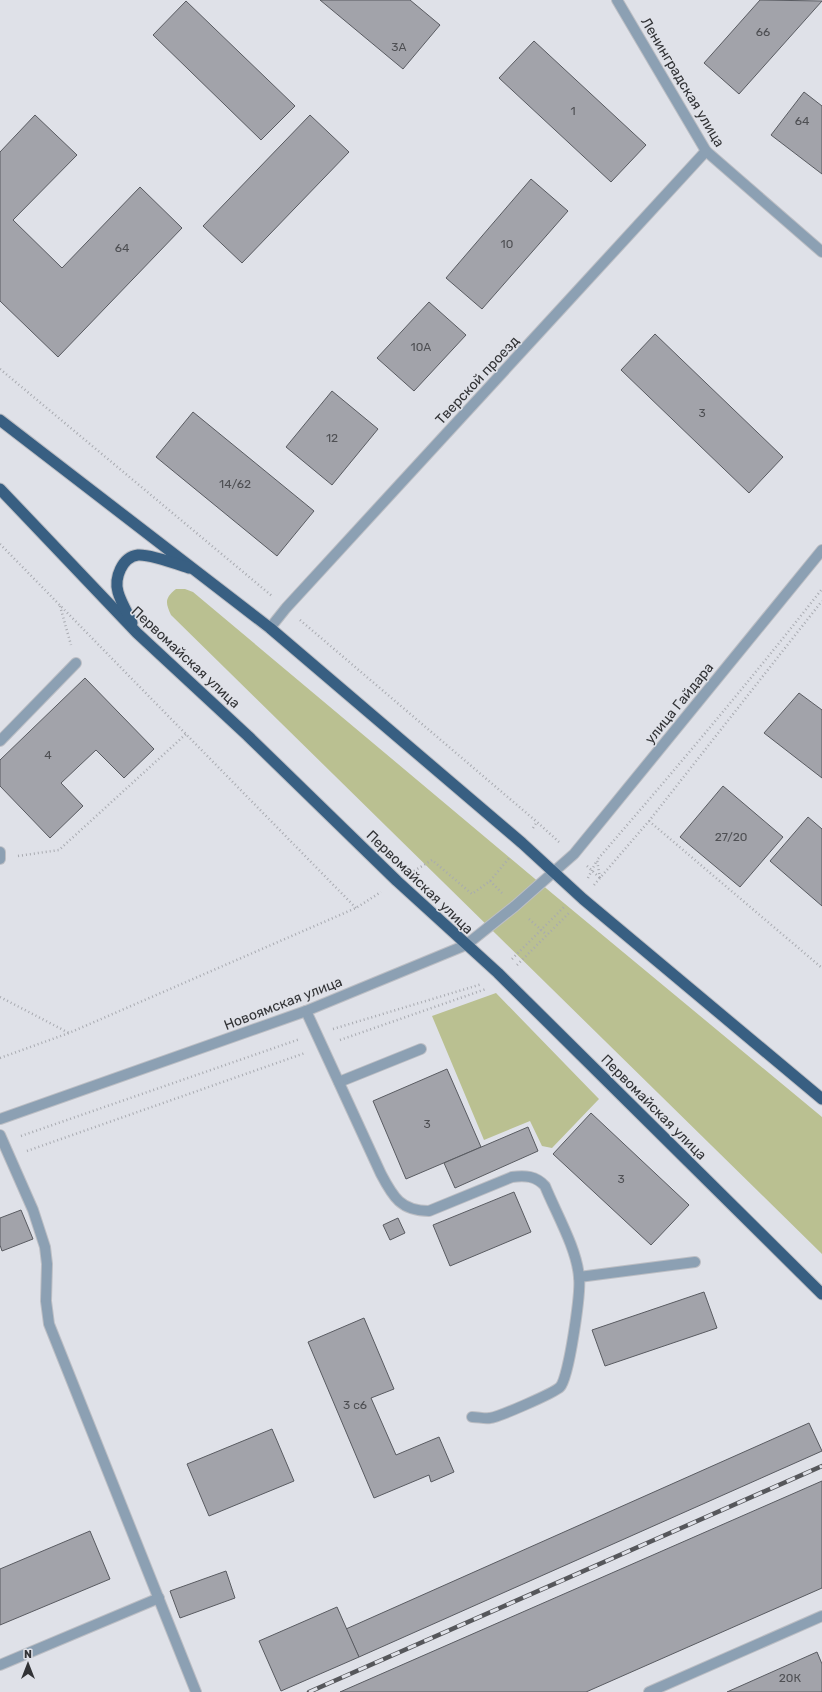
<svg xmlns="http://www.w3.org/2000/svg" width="822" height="1692" viewBox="0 0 822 1692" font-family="Rubik,sans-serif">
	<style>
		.green { fill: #bac091 }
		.building { fill: #a2a3aa; stroke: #595b61 }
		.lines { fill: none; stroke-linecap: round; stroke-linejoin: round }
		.service-casing { stroke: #bcbec4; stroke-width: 12 }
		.minor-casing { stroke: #bcbec4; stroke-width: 12 }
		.tertiary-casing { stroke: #bcbec4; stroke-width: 12 }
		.trunk-casing { stroke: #bcbec4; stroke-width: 13 }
		.path { stroke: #a8aab0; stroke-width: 2.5; stroke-dasharray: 1 3; stroke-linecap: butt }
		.service { stroke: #8ca0b3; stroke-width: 10 }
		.minor { stroke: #8ca0b3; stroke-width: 10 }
		.tertiary { stroke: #8ca0b3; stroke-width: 10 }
		.trunk { stroke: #385f82; stroke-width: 11 }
		.rail-casing { stroke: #56575b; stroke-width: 4.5 }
		.rail { stroke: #dfe1e8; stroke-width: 3; stroke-dasharray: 9; stroke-linecap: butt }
		.labels { text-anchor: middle; stroke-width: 3; stroke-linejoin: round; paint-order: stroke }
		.number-label { font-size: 12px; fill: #4e4f53 }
		.street-label { font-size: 14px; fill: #323336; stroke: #dfe1e8 }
	</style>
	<rect width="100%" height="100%" fill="#dfe1e8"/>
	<g class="green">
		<path d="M176,589H185L193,592L553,894L822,1117V1254L171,615C165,602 165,598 176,589Z"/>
		<polygon points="496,993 599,1099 552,1148 542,1146 530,1121 484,1140 432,1016"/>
	</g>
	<g class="building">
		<polygon points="320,0 410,0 440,25 403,69"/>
		<polygon points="760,0 822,1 739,94 704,63"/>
		<polygon points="186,1 295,106 261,140 153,35"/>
		<polygon points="534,41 646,145 611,182 499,78"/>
		<polygon points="804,92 822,106 822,174 771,135"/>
		<polygon points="35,115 77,155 13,220 62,268 140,187 182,228 58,357 0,301 0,152"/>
		<polygon points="310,115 349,152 242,263 203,226"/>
		<polygon points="531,179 568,211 482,309 446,278"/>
		<polygon points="429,302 466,335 414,391 377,358"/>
		<polygon points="655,334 783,457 749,493 621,370"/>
		<polygon points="332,391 378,429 332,485 286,447"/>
		<polygon points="193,412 314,511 277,556 156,457"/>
		<polygon points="85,678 154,749 124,778 96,750 61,783 83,806 50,838 0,786 0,760"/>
		<polygon points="799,693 822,710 822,778 764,733"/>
		<polygon points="723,786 783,837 740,887 680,837"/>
		<polygon points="808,817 822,829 822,906 770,861"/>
		<polygon points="447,1069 481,1147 406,1179 373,1101"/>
		<polygon points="591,1113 689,1205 651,1245 553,1154"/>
		<polygon points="528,1127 538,1151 455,1188 444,1163"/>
		<polygon points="514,1192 531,1232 450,1266 433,1225"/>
		<polygon points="21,1210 33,1239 2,1251 0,1245 0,1218"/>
		<polygon points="398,1218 405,1233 390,1240 383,1225"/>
		<polygon points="704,1292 717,1328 605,1366 592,1330"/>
		<polygon points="364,1318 394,1389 371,1398 396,1455 439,1437 454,1472 431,1482 429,1475 374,1498 308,1342"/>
		<polygon points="809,1423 822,1451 359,1657 346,1629"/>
		<polygon points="272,1429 294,1481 209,1516 187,1464"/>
		<polygon points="822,1481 822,1588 586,1692 340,1692"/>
		<polygon points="90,1531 110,1579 0,1625 0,1569"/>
		<polygon points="226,1571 235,1598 180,1618 170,1591"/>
		<polygon points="337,1607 359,1657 281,1691 259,1641"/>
		<polygon points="817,1652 822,1664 822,1692 727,1692"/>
	</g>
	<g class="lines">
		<defs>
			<g id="service">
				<polyline points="0,741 76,663"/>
				<polyline points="0,852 0,859"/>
				<path d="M306,1011L381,1174C393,1197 401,1211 429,1211L512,1177C525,1175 536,1176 545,1186C556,1213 577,1249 579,1277C581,1292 569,1378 560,1387C554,1393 499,1417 490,1418C485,1419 478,1417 472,1417"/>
				<polyline points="339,1082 421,1049"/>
				<polyline points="0,1135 33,1210 45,1247 47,1264 46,1301 49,1324 196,1692"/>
				<polyline points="579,1277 695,1262"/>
				<polyline points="0,1665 159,1598"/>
				<polyline points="649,1692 822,1616"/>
			</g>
			<g id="minor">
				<polyline points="617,0 706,151 822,252"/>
				<polyline points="270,628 286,608 706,151"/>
				<polyline points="466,945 515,906 574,854 822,550"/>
			</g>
			<polyline id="tertiary" points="0,1119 306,1011 466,945"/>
			<g id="trunk">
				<polyline points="0,420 270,628 522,843 583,899 822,1099"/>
				<polyline points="0,489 137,633 248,736 397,881 498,973 822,1294"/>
				<path d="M132,623C128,613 121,603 118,592C114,578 122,557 138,555C150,554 177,564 189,568"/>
			</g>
		</defs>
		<use href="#service" class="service-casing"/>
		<use href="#minor" class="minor-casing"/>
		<use href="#tertiary" class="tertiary-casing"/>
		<use href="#trunk" class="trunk-casing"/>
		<g class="path">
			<polyline points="0,369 272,596"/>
			<polyline points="0,544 356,908"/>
			<polyline points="60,606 71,645"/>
			<polyline points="300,620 537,822"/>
			<polyline points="649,821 822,968"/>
			<polyline points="533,828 537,822 559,842"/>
			<polyline points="18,856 59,850 186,734"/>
			<polyline points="587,866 600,878"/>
			<polyline points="414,871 432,860 472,894 490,881 510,857"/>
			<polyline points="588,878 597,860"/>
			<path d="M600,878L597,860C674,771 750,681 822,589"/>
			<polyline points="490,881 502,893"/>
			<polyline points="594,885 649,821 822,601"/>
			<polyline points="529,919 547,935"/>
			<polyline points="512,959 565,906"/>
			<polyline points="517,965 570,912"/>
			<polyline points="0,997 69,1033"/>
			<polyline points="333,1029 482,984"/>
			<polyline points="340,1040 486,989"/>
			<polyline points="0,1058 69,1033 356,908 381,892"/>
			<polyline points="21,1136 300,1039"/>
			<polyline points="27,1151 305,1053"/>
		</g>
		<use href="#service" class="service"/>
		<use href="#minor" class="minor"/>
		<use href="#tertiary" class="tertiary"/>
		<use href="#trunk" class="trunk"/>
		<defs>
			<polyline id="rail" points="309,1692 822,1466"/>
		</defs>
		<use href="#rail" class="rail-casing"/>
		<use href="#rail" class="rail"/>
	</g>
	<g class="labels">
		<g class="number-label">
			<text x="763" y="36">66</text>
			<text x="399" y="51">3А</text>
			<text x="573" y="115">1</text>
			<text x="802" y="125">64</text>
			<text x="507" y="248">10</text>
			<text x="122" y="252">64</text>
			<text x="421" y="351">10А</text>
			<text x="702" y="417">3</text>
			<text x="332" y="442">12</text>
			<text x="235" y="488">14/62</text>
			<text x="48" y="759">4</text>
			<text x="731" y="841">27/20</text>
			<text x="427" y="1128">3</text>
			<text x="621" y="1183">3</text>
			<text x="355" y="1409">3 с6</text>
			<text x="790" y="1682">20К</text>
		</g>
		<g class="street-label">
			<text transform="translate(683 82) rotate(59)" y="5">Ленинградская улица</text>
			<text transform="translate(477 380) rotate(-47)" y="5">Тверской проезд</text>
			<text transform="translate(186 657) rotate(43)" y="5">Первомайская улица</text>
			<text transform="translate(679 703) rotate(-51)" y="5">улица Гайдара</text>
			<text transform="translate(420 882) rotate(44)" y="5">Первомайская улица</text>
			<text transform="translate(283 1003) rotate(-21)" y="5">Новоямская улица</text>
			<text transform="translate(654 1107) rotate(45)" y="5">Первомайская улица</text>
		</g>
	</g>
	<g transform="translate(28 1664)" stroke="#dfe1e8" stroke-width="3" paint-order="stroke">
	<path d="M0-3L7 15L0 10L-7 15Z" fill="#323336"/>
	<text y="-6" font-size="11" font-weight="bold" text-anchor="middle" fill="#323336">N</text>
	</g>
</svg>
